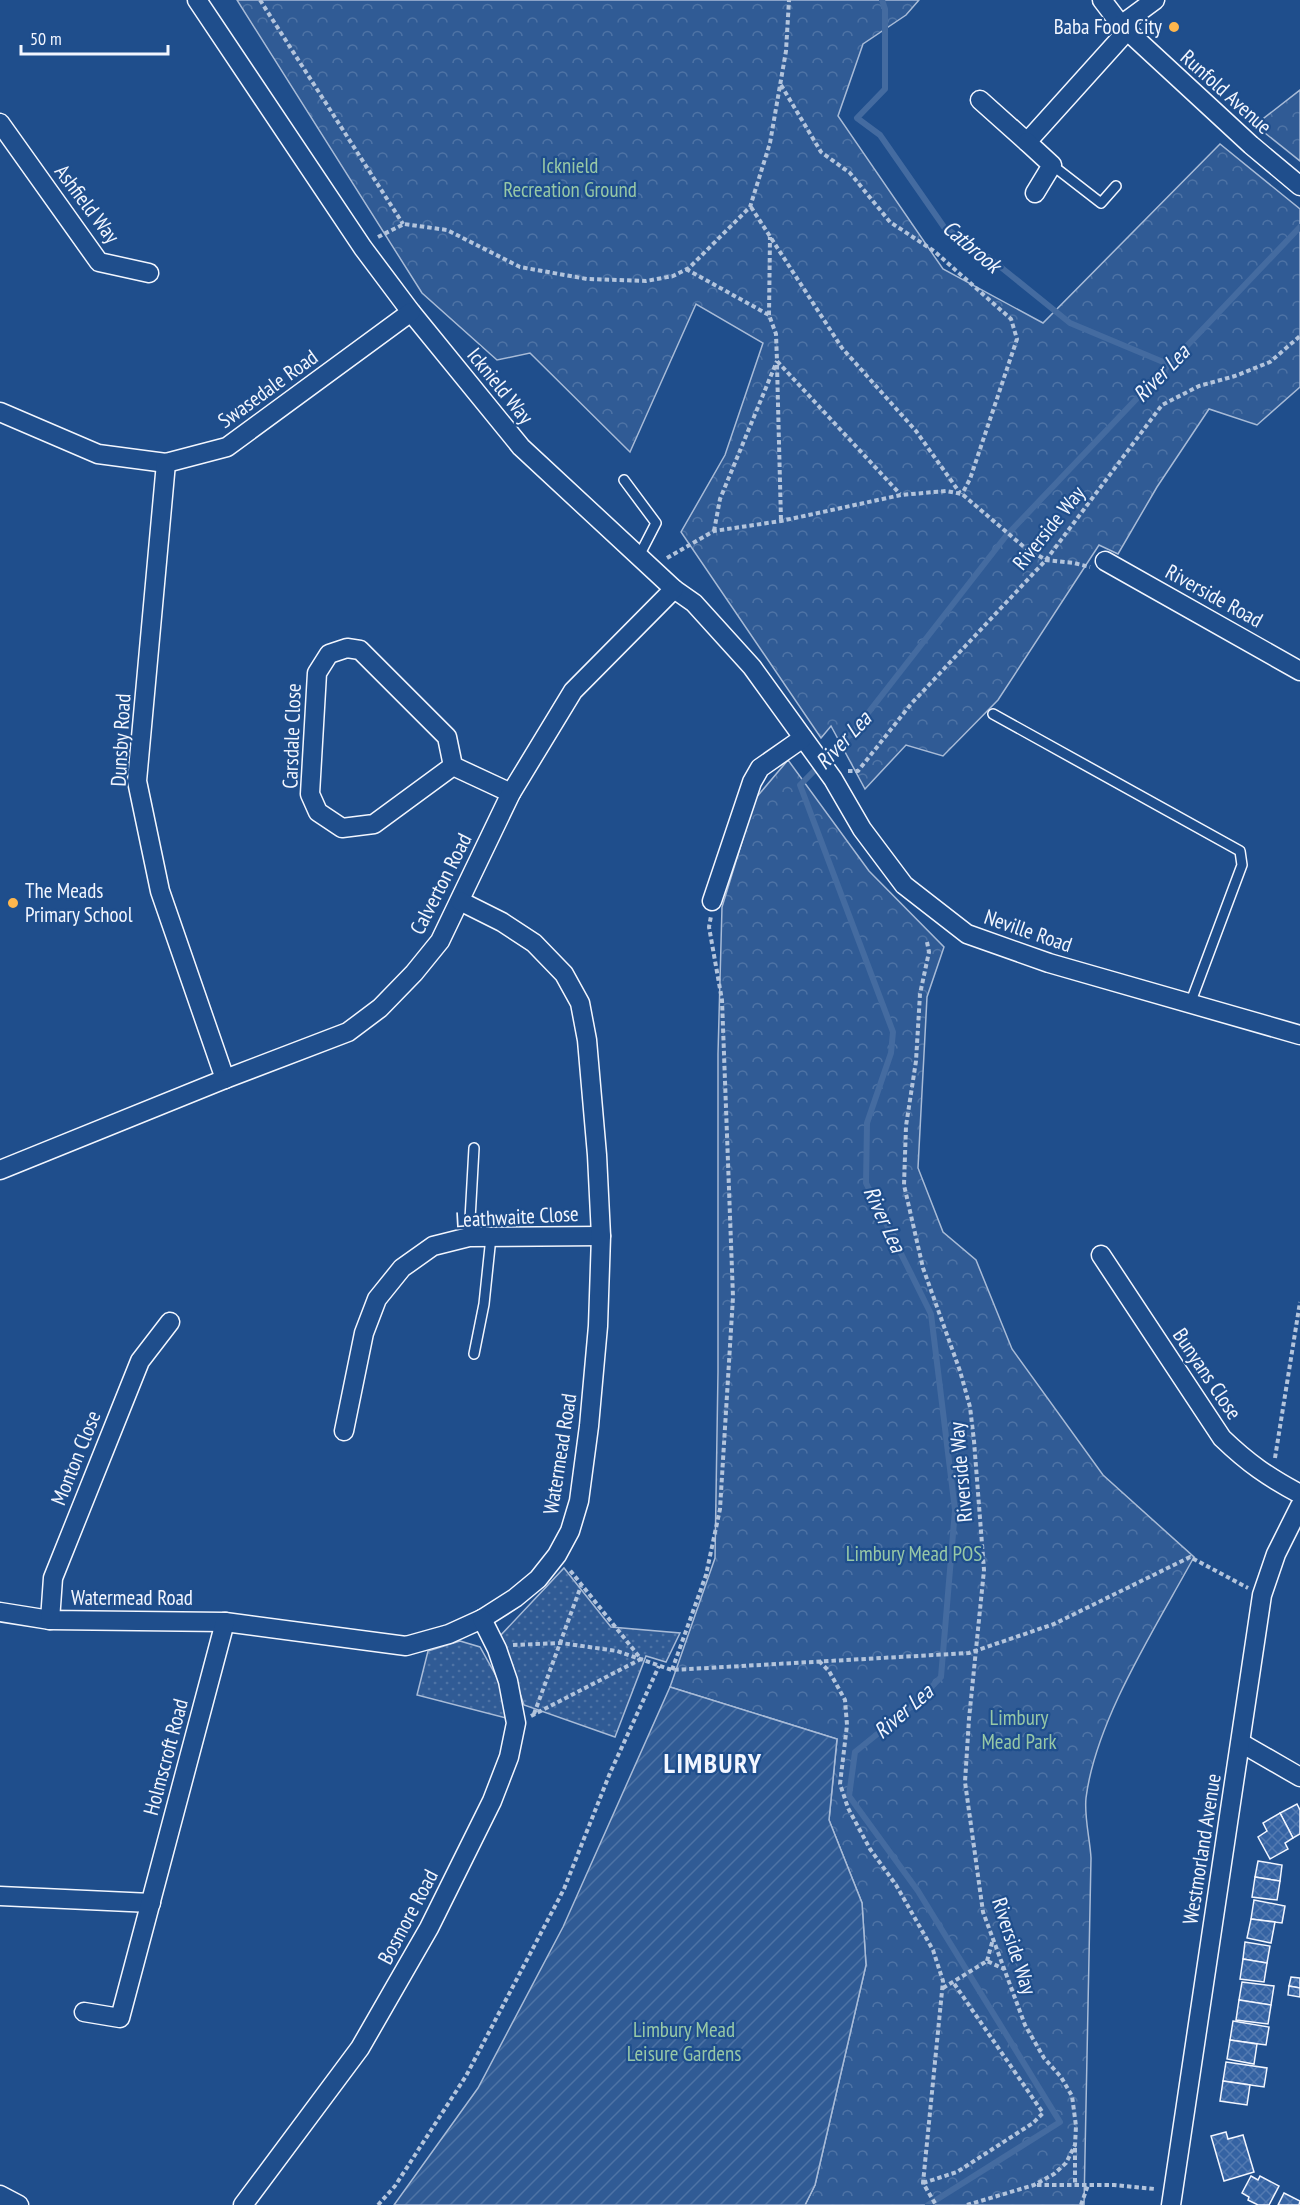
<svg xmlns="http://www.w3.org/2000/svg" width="1300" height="2205" viewBox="0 0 1300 2205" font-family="'PT Sans Narrow',sans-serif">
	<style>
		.grass { fill: url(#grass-dots); stroke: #a8bbd7; stroke-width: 1.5 }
		.park { fill: url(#park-crowns); stroke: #a8bbd7; stroke-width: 1.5 }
		.garden { fill: url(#garden-furrows); stroke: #a8bbd7; stroke-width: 1.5 }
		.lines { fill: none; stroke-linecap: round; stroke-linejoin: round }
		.stream { stroke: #446ba0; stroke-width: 6 }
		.building { fill: url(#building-cross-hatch); stroke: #f2f6ff; stroke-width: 1.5 }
		.lane-casing { stroke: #f2f6ff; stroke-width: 12 }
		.street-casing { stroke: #f2f6ff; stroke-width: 21 }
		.path { stroke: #b3c4dc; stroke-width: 4; stroke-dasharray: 4.5 3; stroke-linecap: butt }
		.lane { stroke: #1f4e8c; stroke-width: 9 }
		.street { stroke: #1f4e8c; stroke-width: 18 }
		.poi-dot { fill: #ffb74d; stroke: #1f4e8c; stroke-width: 2 }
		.labels { text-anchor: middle; stroke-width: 4.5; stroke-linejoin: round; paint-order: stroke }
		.poi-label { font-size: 21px; fill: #f2f6ff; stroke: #1f4e8c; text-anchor: end }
		.street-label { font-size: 21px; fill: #f2f6ff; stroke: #1f4e8c }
		.park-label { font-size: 21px; fill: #97c8a6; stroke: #1f4e8c }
		.water-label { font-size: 22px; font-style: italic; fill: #f2f6ff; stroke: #1f4e8c }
		.district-label { font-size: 27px; font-weight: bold; letter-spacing: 1.5px; fill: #f2f6ff; stroke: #1f4e8c }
	</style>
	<defs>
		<pattern id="grass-dots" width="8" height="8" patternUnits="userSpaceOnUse" patternTransform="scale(1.5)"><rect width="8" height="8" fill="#305b95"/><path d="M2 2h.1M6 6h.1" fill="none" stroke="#4e73a5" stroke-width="1.8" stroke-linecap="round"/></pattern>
		<pattern id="park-crowns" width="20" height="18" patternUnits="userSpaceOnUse" patternTransform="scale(1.5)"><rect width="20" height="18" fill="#305b95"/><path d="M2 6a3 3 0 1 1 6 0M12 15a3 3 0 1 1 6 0" fill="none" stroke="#4e73a5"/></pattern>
		<pattern id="garden-furrows" width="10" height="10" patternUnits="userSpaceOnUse" patternTransform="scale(1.5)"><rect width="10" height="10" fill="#305b95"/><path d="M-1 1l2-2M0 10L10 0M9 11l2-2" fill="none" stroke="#4e73a5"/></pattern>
		<pattern id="building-cross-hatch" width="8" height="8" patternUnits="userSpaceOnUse" patternTransform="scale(1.5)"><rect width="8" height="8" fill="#3563a3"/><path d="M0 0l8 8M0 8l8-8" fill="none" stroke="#537ab1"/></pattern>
	</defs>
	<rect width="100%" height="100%" fill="#1f4e8c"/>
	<g class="grass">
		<polygon points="564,1568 611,1627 680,1633 666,1662 646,1656 615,1737 524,1705 500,1636"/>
		<polygon points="460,1641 480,1647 500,1683 506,1718 417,1695 428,1651"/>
	</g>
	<g class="park">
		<polygon points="237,0 919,0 906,15 863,44 838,116 943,269 1043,323 1220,144 1300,209 1300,387 1257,425 1209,409 1157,487 1118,554 1099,545 998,700 943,756 906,745 865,789 831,726 821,738 681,532 725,455 763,343 696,304 630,452 530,353 497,360 422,293"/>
		<polygon points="1300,90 1300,161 1255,125"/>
		<path d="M788,760L869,871L944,947L927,997L918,1168L943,1232L976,1260L1012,1349L1103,1475L1194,1557C1156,1627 1096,1719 1086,1798C1084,1817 1090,1839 1091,1858L1084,2205H805L815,2185L866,1965L862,1903L829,1820L837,1739L670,1687L715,1558L718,1372V1054L722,907L755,799Z"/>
	</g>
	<polygon class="garden" points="670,1687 837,1739 829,1820 862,1903 866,1965 815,2185 805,2205 394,2205 478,2088 563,1927"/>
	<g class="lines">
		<g class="stream">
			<polyline points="882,0 885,9 885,89 857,118 880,135 944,227 992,260 1070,323 1168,364"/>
			<polyline points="928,2205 1060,2122 918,1891 849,1796 855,1752 917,1702 941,1677 955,1510 931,1314 866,1183 867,1123 891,1053 893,1032 800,785 854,731 1006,536 1300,227"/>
		</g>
	</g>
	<g class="building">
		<polygon points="1297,1804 1300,1810 1300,1834 1293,1838 1280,1813"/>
		<polygon points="1280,1813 1293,1838 1285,1843 1288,1849 1270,1859 1258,1837 1267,1831 1263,1823"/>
		<polygon points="1258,1861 1282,1865 1280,1881 1255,1877"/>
		<polygon points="1255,1877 1280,1881 1277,1900 1252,1897"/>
		<polygon points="1254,1900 1285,1906 1282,1923 1251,1919"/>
		<polygon points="1251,1919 1275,1922 1271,1943 1247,1938"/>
		<polygon points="1245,1942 1270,1946 1267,1963 1243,1959"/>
		<polygon points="1243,1959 1267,1963 1264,1982 1240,1979"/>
		<polygon points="1291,1977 1300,1978 1300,1988 1289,1986"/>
		<polygon points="1242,1982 1274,1986 1271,2005 1239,2000"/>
		<polygon points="1289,1986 1300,1988 1300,1997 1288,1995"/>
		<polygon points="1239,2000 1271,2005 1268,2024 1236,2020"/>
		<polygon points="1233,2021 1269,2027 1266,2045 1230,2040"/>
		<polygon points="1230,2040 1257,2044 1254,2064 1227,2059"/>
		<polygon points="1226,2062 1267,2068 1264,2087 1223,2081"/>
		<polygon points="1223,2081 1250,2085 1247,2105 1220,2101"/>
		<polygon points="1226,2132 1228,2139 1243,2135 1254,2172 1224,2181 1211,2136"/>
		<polygon points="1251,2176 1258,2180 1260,2176 1279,2186 1269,2205 1258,2205 1248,2200 1249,2197 1242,2193"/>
		<polygon points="1284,2193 1300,2201 1299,2205 1278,2205"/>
	</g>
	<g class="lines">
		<defs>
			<g id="lane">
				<polyline points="1052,165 1101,203 1116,186"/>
				<polyline points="624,480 656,523 639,556"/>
				<polyline points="993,714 1240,851 1242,865 1190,1004"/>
				<polyline points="469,1237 474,1148"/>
				<polyline points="474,1354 484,1304 491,1237"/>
			</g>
			<g id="street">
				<polyline points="197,0 363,248 411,312 521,447 674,589 694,603 752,667 833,779 862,829 904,885 967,934 1049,963 1300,1035"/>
				<polyline points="1102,0 1121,25 1251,145 1300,186"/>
				<polyline points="1121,25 1155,0"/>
				<polyline points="980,100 1027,142 1127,31"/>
				<polyline points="0,123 99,262 149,273"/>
				<polyline points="1027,142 1052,165 1035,193"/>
				<polyline points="0,412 98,454 166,463 227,447 411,312"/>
				<polyline points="166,463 137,781 160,891 225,1079"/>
				<polyline points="1105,561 1300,671"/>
				<polyline points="453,766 447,737 360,650 347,648 329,654 317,673 310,794 318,812 342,828 374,824 453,766 511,793"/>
				<polyline points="712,901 752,782 760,768 803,738"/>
				<polyline points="0,1170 225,1079 348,1032 380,1008 414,973 440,941 511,793 573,691 674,589"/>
				<path d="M1101,1255L1222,1438C1248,1463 1268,1477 1300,1494"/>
				<polyline points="344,1431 364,1333 377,1299 402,1268 433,1246 469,1237 601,1236"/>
				<polyline points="0,1612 50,1620 225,1622 406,1646 449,1634 482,1619 515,1598 538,1579 557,1555 570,1531 579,1501 589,1426 598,1326 601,1236 597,1155 587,1040 580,1003 564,974 534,943 502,922 460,901"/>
				<polyline points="50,1620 53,1578 140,1361 170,1322"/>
				<polyline points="1241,1743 1300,1777"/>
				<polyline points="0,1896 151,1903"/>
				<polyline points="84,2012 120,2018 225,1622"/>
				<polyline points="0,2195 19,2205"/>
				<polyline points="243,2205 360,2048 429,1928 492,1801 509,1757 516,1723 508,1681 497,1649 482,1619"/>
				<polyline points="1171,2205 1262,1595 1276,1554 1300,1506"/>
			</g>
		</defs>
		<use href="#lane" class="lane-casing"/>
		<use href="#street" class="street-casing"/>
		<g class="path">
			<polyline points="260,0 403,224"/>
			<polyline points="781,85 821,152 850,173 890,222 934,251 1011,319 1017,339 970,479 962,494"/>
			<polyline points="751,207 842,348 916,431 960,493"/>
			<polyline points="378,237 404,224 447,230 520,267 587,279 646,281 673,276 689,268 750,207 770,143 786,51 789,0"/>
			<polyline points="686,269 769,315 776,334 777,361 900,494"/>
			<polyline points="769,315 770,237"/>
			<polyline points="777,365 781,521"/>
			<polyline points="714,531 720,499 777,361"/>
			<polyline points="667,558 714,531 781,521 901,495 946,491 962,494 1024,547 1046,560 1074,563 1090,567"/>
			<polyline points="848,771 858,771 911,704 1046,560 1162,405 1199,386 1235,376 1270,362 1300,336"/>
			<polyline points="927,942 929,952 920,994 916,1061 906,1126 904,1185 923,1268 960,1371 970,1407 974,1441 984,1570 969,1719 965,1782 983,1912 1025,2025 1044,2058 1061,2077 1072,2096 1076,2126 1075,2145 1066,2163 1054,2174 1034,2185 967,2205"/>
			<polyline points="1275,1458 1300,1302"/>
			<polyline points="513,1645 561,1643 617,1651 672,1670 969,1653 1054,1624 1190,1557 1248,1588"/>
			<polyline points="819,1661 829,1671 845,1700 847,1725 840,1784 848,1808 870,1849 896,1885 933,1950 943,1981 923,2183 936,2205"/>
			<polyline points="672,1670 706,1575 720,1509 733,1297 722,1000 709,927 711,916"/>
			<polyline points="534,1714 581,1586"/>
			<polyline points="531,1716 641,1659 569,1569"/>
			<polyline points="987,1961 993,1939"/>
			<polyline points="943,1988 987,1961 1004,1969"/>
			<polyline points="1075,2148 1075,2185"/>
			<polyline points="923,2183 957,2172 1033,2123 1043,2113 953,1982"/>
			<polyline points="1037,2185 1114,2185 1155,2189"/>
			<polyline points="378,2205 395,2186 466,2076 564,1889 610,1773 659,1666"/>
			<polyline points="1081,2205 1088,2185"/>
		</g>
		<use href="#lane" class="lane"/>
		<use href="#street" class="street"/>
	</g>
	<g class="poi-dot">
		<circle cx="1174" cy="27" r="6"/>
		<circle cx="13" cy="903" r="6"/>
	</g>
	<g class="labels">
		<g class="poi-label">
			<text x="1162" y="34">Baba Food City</text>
			<text x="25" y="898" text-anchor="start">The Meads<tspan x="25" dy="24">Primary School</tspan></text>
		</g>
		<g class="street-label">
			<text transform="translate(1226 92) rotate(42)" y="7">Runfold Avenue</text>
			<text transform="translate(87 204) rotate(53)" y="7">Ashfield Way</text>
			<text transform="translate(500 386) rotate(51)" y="7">Icknield Way</text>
			<text transform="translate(268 389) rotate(-36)" y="7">Swasedale Road</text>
			<text transform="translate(1049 528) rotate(-51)" y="7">Riverside Way</text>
			<text transform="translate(1214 596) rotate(29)" y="7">Riverside Road</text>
			<text transform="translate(292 736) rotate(-88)" y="7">Carsdale Close</text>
			<text transform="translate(121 740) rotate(-87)" y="7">Dunsby Road</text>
			<text transform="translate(441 884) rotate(-63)" y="7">Calverton Road</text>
			<text transform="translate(1028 931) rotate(19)" y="7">Neville Road</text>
			<text transform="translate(517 1217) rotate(-3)" y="7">Leathwaite Close</text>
			<text transform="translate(1207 1374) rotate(56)" y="7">Bunyans Close</text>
			<text transform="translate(560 1454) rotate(-81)" y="7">Watermead Road</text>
			<text transform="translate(76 1458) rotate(-68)" y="7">Monton Close</text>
			<text transform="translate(961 1472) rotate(-95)" y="7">Riverside Way</text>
			<text x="132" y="1605">Watermead Road</text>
			<text transform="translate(166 1757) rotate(-75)" y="7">Holmscroft Road</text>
			<text transform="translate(1202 1849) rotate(-81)" y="7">Westmorland Avenue</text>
			<text transform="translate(408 1917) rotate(-62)" y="7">Bosmore Road</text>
			<text transform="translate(1014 1946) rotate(72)" y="7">Riverside Way</text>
		</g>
		<g class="park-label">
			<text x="570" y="173">Icknield<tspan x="570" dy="24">Recreation Ground</tspan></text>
			<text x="914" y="1561">Limbury Mead POS</text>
			<text x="1019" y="1725">Limbury<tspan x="1019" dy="24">Mead Park</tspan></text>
			<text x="684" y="2037">Limbury Mead<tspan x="684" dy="24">Leisure Gardens</tspan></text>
		</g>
		<g class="water-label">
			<text transform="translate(972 246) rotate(40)" y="8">Catbrook</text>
			<text transform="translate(1161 373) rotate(-46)" y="8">River Lea</text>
			<text transform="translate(843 740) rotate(-47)" y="8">River Lea</text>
			<text transform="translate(885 1219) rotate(65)" y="8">River Lea</text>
			<text transform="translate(903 1711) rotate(-41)" y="8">River Lea</text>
		</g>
		<g class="district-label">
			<text x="713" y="1773">LIMBURY</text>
		</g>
	</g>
	<path d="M21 45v9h147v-9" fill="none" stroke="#f2f6ff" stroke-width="3"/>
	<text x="30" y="45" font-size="18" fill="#f2f6ff" stroke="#1f4e8c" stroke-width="4.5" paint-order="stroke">50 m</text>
</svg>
